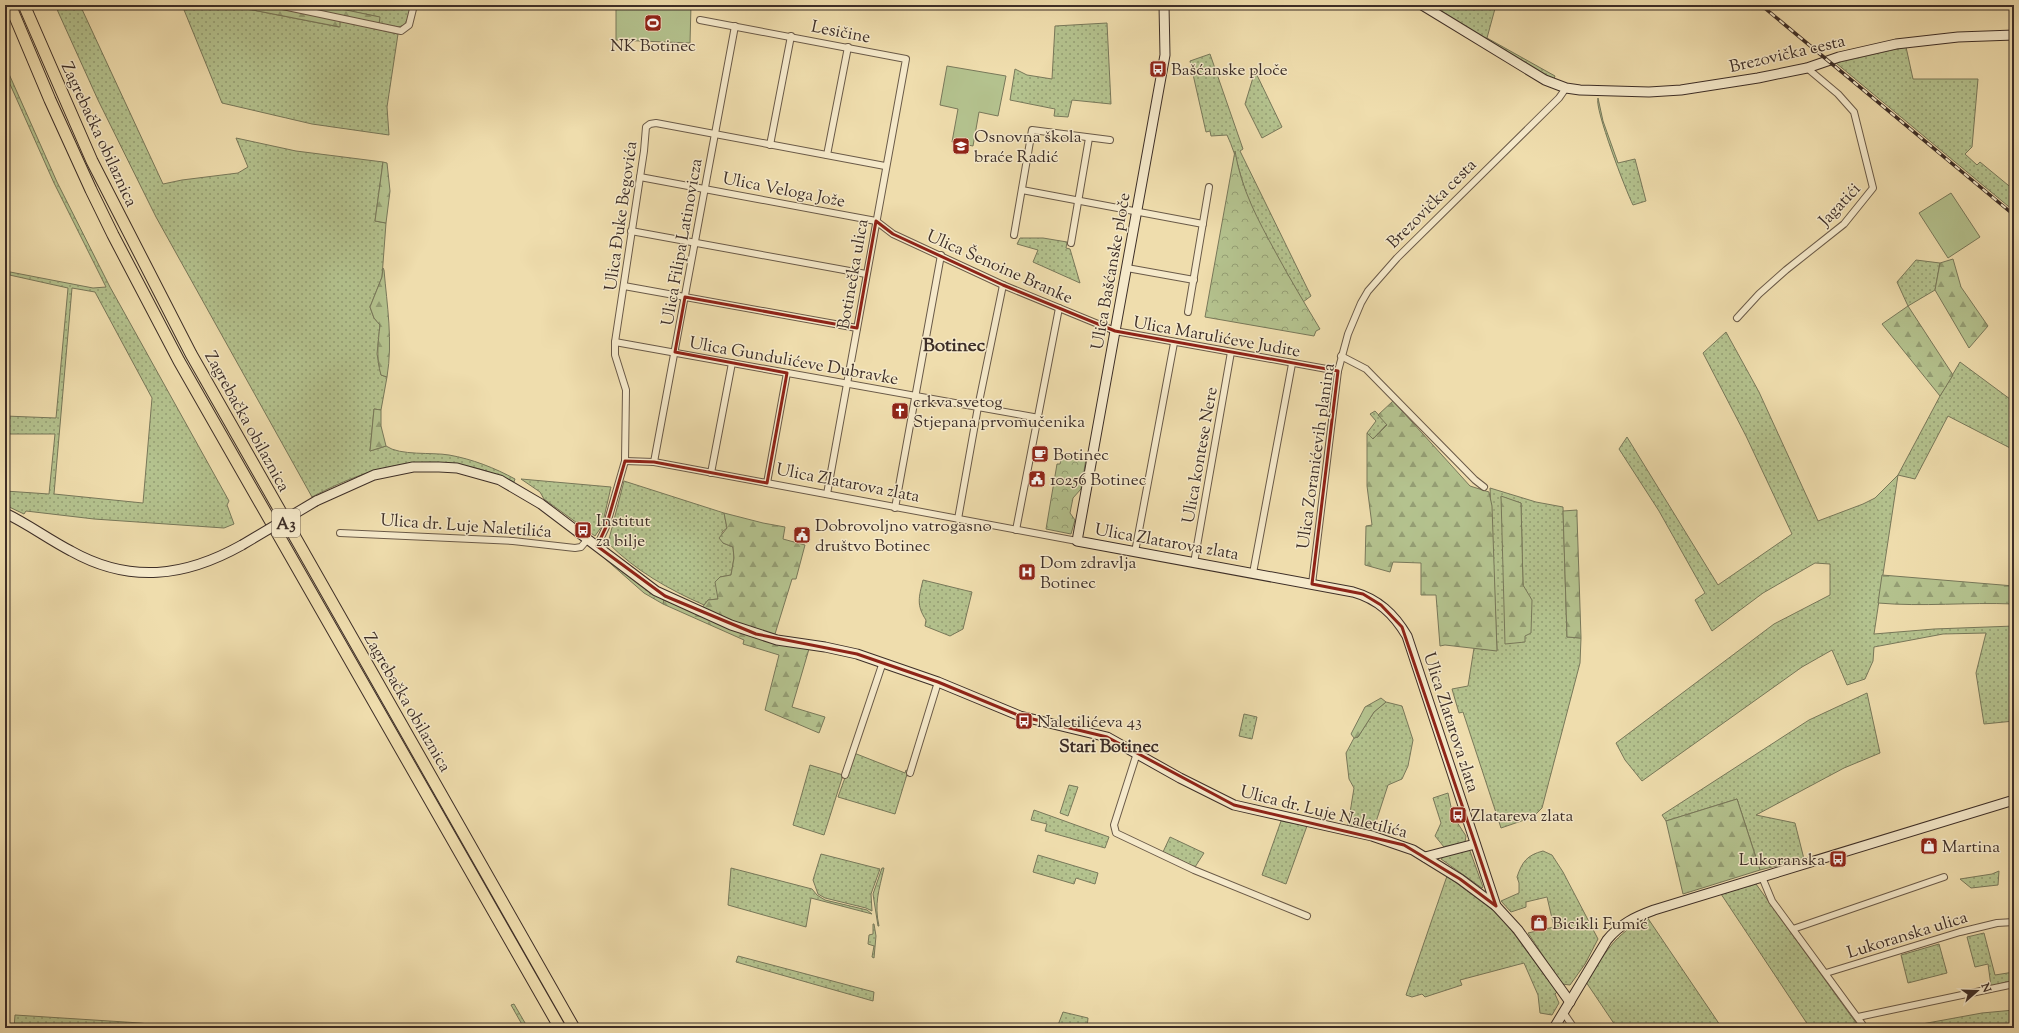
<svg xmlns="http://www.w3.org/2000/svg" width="2019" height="1033" viewBox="0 0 2019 1033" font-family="'Sorts Mill Goudy',serif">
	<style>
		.grass { fill: url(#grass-dots); stroke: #78785a; fill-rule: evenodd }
		.forest { fill: url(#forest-firs); stroke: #78785a }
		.park { fill: url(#park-crowns); stroke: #78785a }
		.pitch { fill: #b4c28e; stroke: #78785a }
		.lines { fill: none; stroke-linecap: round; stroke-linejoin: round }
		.street-casing { stroke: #6a5a48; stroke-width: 8 }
		.secondary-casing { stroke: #3d2e27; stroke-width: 11 }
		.highway-casing { stroke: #3d2e27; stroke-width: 13 }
		.street { stroke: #f5e9ca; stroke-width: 6 }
		.secondary { stroke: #f5e9ca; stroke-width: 9 }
		.highway { stroke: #efddad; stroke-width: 11 }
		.rail-casing { stroke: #3d2e27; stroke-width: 3.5 }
		.rail { stroke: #f5e9ca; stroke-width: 2; stroke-dasharray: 6; stroke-linecap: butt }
		.secondary-bridge-casing { stroke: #3d2e27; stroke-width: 11; stroke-linecap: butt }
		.secondary-bridge { stroke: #f5e9ca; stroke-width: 9 }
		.marked { fill: none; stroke: #8f2418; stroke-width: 3; stroke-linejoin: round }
		.labels { text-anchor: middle; stroke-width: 3; stroke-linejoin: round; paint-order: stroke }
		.shield { fill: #f5e9ca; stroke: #746658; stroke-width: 1 }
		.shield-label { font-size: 16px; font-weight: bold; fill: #3d2e27 }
		.street-label { font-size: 17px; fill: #3d2e27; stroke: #f5e9ca }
		.poi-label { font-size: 17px; fill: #3d2e27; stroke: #f5e9ca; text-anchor: start }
		.neighbourhood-label { font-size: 18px; font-weight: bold; fill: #3d2e27; stroke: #f5e9ca }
		.quarter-label { font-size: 19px; font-weight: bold; fill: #3d2e27; stroke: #f5e9ca }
	</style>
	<defs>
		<pattern id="grass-dots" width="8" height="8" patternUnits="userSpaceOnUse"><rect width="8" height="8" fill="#b4c28e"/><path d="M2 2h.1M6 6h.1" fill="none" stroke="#949e74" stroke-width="1.8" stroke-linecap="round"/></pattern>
		<pattern id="forest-firs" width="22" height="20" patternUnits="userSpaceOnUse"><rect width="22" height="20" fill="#b4c28e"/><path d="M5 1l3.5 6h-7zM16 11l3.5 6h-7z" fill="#949e74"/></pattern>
		<pattern id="park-crowns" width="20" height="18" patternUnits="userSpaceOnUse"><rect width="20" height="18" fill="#b4c28e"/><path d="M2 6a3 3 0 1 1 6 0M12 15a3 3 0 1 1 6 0" fill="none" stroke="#949e74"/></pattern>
	</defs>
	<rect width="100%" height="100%" fill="#efddad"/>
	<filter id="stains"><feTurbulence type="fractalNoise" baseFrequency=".005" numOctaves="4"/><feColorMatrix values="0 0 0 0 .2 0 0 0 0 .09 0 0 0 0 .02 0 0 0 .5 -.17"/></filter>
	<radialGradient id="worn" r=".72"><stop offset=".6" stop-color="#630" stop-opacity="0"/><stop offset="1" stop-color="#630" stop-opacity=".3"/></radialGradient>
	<g class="grass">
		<path d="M55,5H80L163,184L182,180L238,173L248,167L236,138L296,151L383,162L375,221L386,223L382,277L370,307L374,318L380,325L377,354L381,375L387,377L381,410L374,409L370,451L386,446C400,456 432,452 449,455C472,459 495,468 515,479L514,482C442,448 380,461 312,497L156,217L98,100Z"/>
		<polygon points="182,5 227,5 339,27 340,21 398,34 387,107 389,135 312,124 222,103"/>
		<polygon points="322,5 413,5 405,25 395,28 379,25 379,17"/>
		<polygon points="1430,5 1496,5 1487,38 1555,76 1554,79 1545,75"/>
		<polygon points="1107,23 1111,104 1072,100 1068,117 1054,116 1055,109 1010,100 1015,69 1027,75 1052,79 1055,26"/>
		<polygon points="1906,47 1913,79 1978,79 1972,147 1965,154 1977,165 1980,162 2014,190 2014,211 1836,63"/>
		<path d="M1210,54L1243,149L1240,151L1311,296L1303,302C1286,271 1266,240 1251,207C1241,183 1238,158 1227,135L1211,136L1210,131L1206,132L1190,61Z"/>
		<path d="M5,65L57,182L110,287L229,501L227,505L234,524L224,528L94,519L26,511L24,514L5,505V491L49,494L55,434H5V416L56,418L68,288L5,274V271L93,288L106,287L54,183L5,73ZM72,288L95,292L152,398L143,503L54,494Z"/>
		<polygon points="1255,71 1282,127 1262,138 1245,104"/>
		<path d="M1598,98L1603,121L1618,163L1635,159L1646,201L1633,205C1626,191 1594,108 1598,98Z"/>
		<polygon points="1020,238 1043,238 1067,242 1066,248 1070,249 1080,283 1033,262 1038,250 1017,244"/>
		<polygon points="1916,260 1940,263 1935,290 1908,306 1897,282"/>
		<polygon points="1726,332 1759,392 1818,521 1863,504 1875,498 1898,475 1940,396 1960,362 2014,402 2014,450 1948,416 1915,479 1898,475 1874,634 1934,629 2014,626 2014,721 1984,724 1976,673 1986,633 1943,634 1874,647 1873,661 1865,679 1847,685 1832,650 1802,667 1642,781 1625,760 1616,743 1774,624 1830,595 1830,564 1815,563 1763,593 1712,631 1695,600 1705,593 1659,511 1619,449 1627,437 1718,585 1792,534 1746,436 1703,353"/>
		<polygon points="1375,411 1387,424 1373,439 1367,433 1376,421 1370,414"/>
		<polygon points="521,479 611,487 602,526 595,536 544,499 540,492"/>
		<path d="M624,481L724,513L727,528L722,532L723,543L733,547L734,558L731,575L720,577L718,599L708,600L704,605C668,589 636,571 608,543Z"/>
		<path d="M1490,488L1536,502L1563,507L1567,637L1581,638L1580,663L1542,808L1533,817L1501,828L1463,712L1459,713L1452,689L1468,686L1474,648L1497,650ZM1501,497L1521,503L1523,585Z"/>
		<polygon points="603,557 607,557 664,600 663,604 644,593"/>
		<path d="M923,580L972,592L963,629L950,636L925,626L926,620C916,605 919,597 923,580Z"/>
		<polygon points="1867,693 1880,753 1844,768 1756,815 1795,823 1804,859 1760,870 1737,799 1666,821 1662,815 1809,720"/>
		<polygon points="1386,702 1402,706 1413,740 1408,766 1402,779 1388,785 1373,831 1348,825 1354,788 1349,779 1346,753 1354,738 1358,737 1374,712"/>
		<polygon points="1244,714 1257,717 1252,739 1239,736"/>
		<polygon points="854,753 905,773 906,770 908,771 895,814 838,797"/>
		<polygon points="810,765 843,775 824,835 793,825"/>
		<polygon points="1069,785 1078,787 1068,816 1060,813"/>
		<polygon points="1448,793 1453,816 1466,836 1465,842 1444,847 1435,836 1441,823 1433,798"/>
		<polygon points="1034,810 1109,837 1105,848 1045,831 1047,824 1031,820"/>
		<polygon points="1281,821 1307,826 1286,884 1262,875"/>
		<polygon points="1170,837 1204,853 1195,867 1163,852"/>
		<polygon points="1470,851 1483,887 1482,888 1441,859 1442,857 1469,850"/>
		<path d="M1543,851L1552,855L1563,872L1598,939L1585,964L1570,985L1562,984L1528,933L1554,927L1547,897L1526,902V907L1511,912L1501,901L1519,893V883L1517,877C1522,862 1527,855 1543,851Z"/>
		<polygon points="821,854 880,869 871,894 872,911 866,908 825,898 818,894 813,880"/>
		<polygon points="1038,855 1098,873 1095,884 1076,878 1074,884 1033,872"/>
		<polygon points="731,868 812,889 817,895 825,900 867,910 872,914 811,898 806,927 728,905"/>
		<path d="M882,868H884C879,890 874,904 879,926H878L873,894Z"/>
		<polygon points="1999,871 1998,885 1971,888 1960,879 1992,874"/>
		<polygon points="1447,876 1492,909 1509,927 1557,992 1555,994 1559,1003 1552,1015 1540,1013 1538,995 1524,963 1460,980 1462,985 1425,997 1422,994 1412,997 1406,995"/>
		<polygon points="1756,884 1851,1016 1860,1028 1810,1028 1721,894"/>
		<path d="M1647,917L1722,1028H1617L1586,982C1605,953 1615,934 1647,917Z"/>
		<polygon points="873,924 874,924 876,936 874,958 872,957 874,946 868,944 869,935 873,934"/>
		<polygon points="1984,933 1995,975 2014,972 2014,980 1991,986 1988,964 1975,967 1967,937"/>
		<polygon points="1939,944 1947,973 1908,983 1901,955"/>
		<polygon points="738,956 874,992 873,1001 736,962"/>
		<polygon points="514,1004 528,1028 524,1028 511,1005"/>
		<polygon points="2014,1010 2014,1028 1900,1028 1982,1013"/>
		<polygon points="1063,1012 1088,1018 1087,1028 1058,1025"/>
		<polygon points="15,1015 125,1022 140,1023 140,1028 14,1028"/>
	</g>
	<g class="forest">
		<polygon points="227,5 269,5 340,21 340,27"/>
		<polygon points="293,5 322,5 380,17 379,25"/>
		<polygon points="383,162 387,163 390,191 386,223 375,221"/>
		<polygon points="1953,259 1961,287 1988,326 1969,348 1935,290 1940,263"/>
		<path d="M383,268L384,270C387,305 393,341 387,377L381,375C376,358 378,342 380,325L374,318L370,307L382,277Z"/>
		<polygon points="1908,306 1953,375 1940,396 1882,324"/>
		<polygon points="1393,401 1470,486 1489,492 1492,506 1497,651 1445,645 1440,646 1436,595 1421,595 1421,563 1393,562 1390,572 1365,565 1366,526 1372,525 1367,486 1367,433 1373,439 1387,425 1378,415"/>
		<polygon points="374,409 381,410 381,426 386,446 370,451"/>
		<polygon points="1501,496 1521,503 1523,585 1532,600 1531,633 1525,636 1525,642 1505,644"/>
		<polygon points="1577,510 1577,516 1581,638 1567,637 1563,511"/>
		<polygon points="724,513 763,523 785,527 783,539 805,545 796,579 792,579 775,634 759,631 701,609 708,600 718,599 715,582 720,577 731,575 734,558 733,547 723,543 719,538 727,528"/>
		<path d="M1882,575L2014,586V604C1968,602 1923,607 1878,603Z"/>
		<polygon points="664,600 756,638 809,649 792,707 825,717 819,733 765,710 779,655 743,644 744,640 663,604"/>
		<polygon points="1381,698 1386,702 1374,712 1358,737 1354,738 1351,734 1365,707"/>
		<polygon points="1737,799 1760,870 1683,894 1666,821"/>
		<polygon points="140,1023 183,1028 140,1028"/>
	</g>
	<g class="park">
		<path d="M1235,151C1241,189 1258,220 1276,253C1290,279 1305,304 1320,329L1316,331L1314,336L1205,317Z"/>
		<polygon points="1062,455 1086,459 1081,489 1073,498 1070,513 1075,520 1071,534 1046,529 1057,464 1060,464"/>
	</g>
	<g class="pitch">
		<polygon points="616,5 691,5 690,43 616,40"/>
		<polygon points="947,66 1006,76 998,116 979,112 973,146 952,142 958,109 940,105"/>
		<polygon points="1951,193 1980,237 1948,258 1919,213"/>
	</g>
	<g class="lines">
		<defs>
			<g id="street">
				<polyline points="278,5 401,31 409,25 414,5"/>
				<polyline points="700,20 906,59 827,494"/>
				<polyline points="770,145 791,36"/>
				<polyline points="827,155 848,47"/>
				<polyline points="640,177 876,221 893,234 1003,285 1115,331 1338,371"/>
				<polyline points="1022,190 1203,224"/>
				<polyline points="631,231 866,274"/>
				<polyline points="1014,235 1032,130 1110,140"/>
				<polyline points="1071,243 1089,138"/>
				<polyline points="1127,268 1194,280"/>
				<polyline points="624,286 857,328"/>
				<polyline points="1188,312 1209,187"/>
				<polyline points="1737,318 1759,294 1786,270 1844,224 1873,188 1854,112 1838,94 1807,68"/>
				<polyline points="615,342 1039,418"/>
				<polyline points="1341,356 1366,369 1475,480 1484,487"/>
				<polyline points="625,461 654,462 1077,541"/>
				<polyline points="654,462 735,26"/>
				<polyline points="711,473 732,363"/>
				<polyline points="767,483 787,373"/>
				<polyline points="895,508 941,255"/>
				<polyline points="958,519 978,407 1003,285"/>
				<polyline points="1016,530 1059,308"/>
				<polyline points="340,533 513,541 575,548 581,547 587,540"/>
				<polyline points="597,546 606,527 625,461 626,390 615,355 615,342 644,151 646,127 650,124 656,123 885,166"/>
				<polyline points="1135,552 1174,343"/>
				<polyline points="1194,563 1231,352"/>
				<polyline points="1253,573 1292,364"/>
				<polyline points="1312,584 1338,371 1348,334 1361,303 1368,291 1397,258 1559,98 1566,88"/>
				<polyline points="1137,753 1114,825 1116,833 1194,870 1307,916"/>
				<polyline points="910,773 938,682"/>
				<polyline points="845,775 883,662"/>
				<polyline points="1762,877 1772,901 1865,1028"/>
				<polyline points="1793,929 1944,877"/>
				<polyline points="1826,973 1960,932 1997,923 2014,922"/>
				<polyline points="1563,1012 1574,1028"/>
				<polyline points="1858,1017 2014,984"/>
			</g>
			<g id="secondary">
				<path d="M1164,5L1165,55L1077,541L1353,592C1378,599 1394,614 1407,636L1496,906"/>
				<polyline points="1422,5 1545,80 1566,88 1580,90 1649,92 1681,90 1758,78 1807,68 1839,57 1896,44 1958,37 2014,35"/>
				<polyline points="316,501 374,475 413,467 439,467 457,468 500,480 541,504 656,591 731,625 777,640 825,647 857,654 938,682 1020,716 1107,737 1180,778 1234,805 1372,836 1413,850 1460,879 1496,906 1518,930 1570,1002"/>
				<path d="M5,513C28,524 48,539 71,551C130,584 185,577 242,545"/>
				<polyline points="1425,857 1475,844"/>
				<path d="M1554,1028L1607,940C1620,924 1635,917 1654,910L2014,800"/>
			</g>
			<g id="highway">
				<polyline points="10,5 50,100 91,190 113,235 179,361 560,1028"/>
				<polyline points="24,5 92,161 191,354 574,1028"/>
			</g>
		</defs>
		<use href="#street" class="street-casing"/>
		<use href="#secondary" class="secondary-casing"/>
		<use href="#highway" class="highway-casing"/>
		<use href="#street" class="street"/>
		<use href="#secondary" class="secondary"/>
		<use href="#highway" class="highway"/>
		<defs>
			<polyline id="rail" points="1761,5 2014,215"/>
		</defs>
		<use href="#rail" class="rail-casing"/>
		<use href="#rail" class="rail"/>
		<defs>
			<polyline id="secondary-bridge" points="242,545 316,501"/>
		</defs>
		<use href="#secondary-bridge" class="secondary-bridge-casing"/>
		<use href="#secondary-bridge" class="secondary-bridge"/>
	</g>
	<path class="marked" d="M876,221L893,234L1003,285L1115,331L1338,371L1312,584L1363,594L1381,605L1402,627L1496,906L1460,879L1404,845L1234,805L1107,737L1020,716L938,682L857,654L756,634L665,596L597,546L606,527L625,461L654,462L767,483L787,373L675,352L685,297L857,328Z"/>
	<defs>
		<symbol id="stadium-square" viewBox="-11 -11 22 22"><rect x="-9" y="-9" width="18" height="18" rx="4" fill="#8f2418" stroke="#f5e9ca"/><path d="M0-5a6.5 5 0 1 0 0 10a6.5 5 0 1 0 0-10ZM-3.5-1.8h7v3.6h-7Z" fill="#fff"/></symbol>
		<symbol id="bus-square" viewBox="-11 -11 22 22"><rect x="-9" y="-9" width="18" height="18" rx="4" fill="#8f2418" stroke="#f5e9ca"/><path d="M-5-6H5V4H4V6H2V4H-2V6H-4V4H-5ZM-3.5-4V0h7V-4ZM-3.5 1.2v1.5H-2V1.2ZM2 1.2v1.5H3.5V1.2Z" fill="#fff"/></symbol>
		<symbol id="school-square" viewBox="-11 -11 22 22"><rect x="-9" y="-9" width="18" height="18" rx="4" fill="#8f2418" stroke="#f5e9ca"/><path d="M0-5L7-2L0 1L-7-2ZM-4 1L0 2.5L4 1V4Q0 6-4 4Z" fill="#fff"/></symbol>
		<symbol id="church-square" viewBox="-11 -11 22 22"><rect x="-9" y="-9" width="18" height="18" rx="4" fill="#8f2418" stroke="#f5e9ca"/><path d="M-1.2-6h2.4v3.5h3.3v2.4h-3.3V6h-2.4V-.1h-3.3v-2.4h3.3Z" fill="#fff"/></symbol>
		<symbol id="cafe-square" viewBox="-11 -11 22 22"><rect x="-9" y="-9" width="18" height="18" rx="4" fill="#8f2418" stroke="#f5e9ca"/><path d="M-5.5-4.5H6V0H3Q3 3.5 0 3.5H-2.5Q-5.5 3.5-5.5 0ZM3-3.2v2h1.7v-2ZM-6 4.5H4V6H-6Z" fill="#fff"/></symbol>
		<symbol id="civic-square" viewBox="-11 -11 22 22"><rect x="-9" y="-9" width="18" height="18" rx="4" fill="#8f2418" stroke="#f5e9ca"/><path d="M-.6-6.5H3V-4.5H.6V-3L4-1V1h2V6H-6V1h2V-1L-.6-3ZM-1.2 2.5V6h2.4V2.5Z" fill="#fff"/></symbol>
		<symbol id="hospital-square" viewBox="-11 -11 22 22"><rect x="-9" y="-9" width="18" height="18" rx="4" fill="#8f2418" stroke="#f5e9ca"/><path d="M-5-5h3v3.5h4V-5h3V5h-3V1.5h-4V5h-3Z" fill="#fff"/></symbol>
		<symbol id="shop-square" viewBox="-11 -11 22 22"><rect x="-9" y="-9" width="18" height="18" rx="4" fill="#8f2418" stroke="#f5e9ca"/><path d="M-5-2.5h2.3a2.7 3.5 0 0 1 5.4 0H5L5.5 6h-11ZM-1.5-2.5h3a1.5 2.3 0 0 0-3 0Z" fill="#fff"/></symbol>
	</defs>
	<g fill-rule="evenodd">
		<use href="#stadium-square" x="643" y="13" width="20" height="20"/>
		<use href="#bus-square" x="1148" y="59" width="20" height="20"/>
		<use href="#school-square" x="951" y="136" width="20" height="20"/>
		<use href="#church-square" x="890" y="401" width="20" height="20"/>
		<use href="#cafe-square" x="1030" y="444" width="20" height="20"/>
		<use href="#civic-square" x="1027" y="469" width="20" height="20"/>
		<use href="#bus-square" x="573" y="520" width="20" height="20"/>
		<use href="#civic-square" x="792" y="525" width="20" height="20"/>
		<use href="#hospital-square" x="1017" y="562" width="20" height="20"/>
		<use href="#bus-square" x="1014" y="711" width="20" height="20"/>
		<use href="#bus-square" x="1448" y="805" width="20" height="20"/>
		<use href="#shop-square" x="1919" y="836" width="20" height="20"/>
		<use href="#bus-square" x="1828" y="849" width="20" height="20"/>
		<use href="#shop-square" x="1529" y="913" width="20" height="20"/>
	</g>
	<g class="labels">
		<rect class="shield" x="272" y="509" width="28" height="28" rx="3"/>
		<g class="shield-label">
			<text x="286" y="529">A3</text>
		</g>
		<g class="street-label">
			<text transform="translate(841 31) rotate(11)" y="6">Lesičine</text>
			<text transform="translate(1787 53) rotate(-13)" y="6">Brezovička cesta</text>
			<text transform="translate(100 134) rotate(65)" y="6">Zagrebačka obilaznica</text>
			<text transform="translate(784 189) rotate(11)" y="6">Ulica Veloga Jože</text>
			<text transform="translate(1431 203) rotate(-45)" y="6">Brezovička cesta</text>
			<text transform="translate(1839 204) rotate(-47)" y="6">Jagatići</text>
			<text transform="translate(620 216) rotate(-82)" y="6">Ulica Đuke Begovića</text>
			<text transform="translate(681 242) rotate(-80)" y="6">Ulica Filipa Latinovicza</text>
			<text transform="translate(1000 266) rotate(24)" y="6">Ulica Šenoine Branke</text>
			<text transform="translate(1110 271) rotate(-80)" y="6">Ulica Bašćanske ploče</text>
			<text transform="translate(852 274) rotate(-80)" y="6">Botinečka ulica</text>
			<text transform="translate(1217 336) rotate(10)" y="6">Ulica Marulićeve Judite</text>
			<text transform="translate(794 360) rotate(10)" y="6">Ulica Gundulićeve Dubravke</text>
			<text transform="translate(248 421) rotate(61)" y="6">Zagrebačka obilaznica</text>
			<text transform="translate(1199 455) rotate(-80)" y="6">Ulica kontese Nere</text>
			<text transform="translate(1315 456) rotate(-82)" y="6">Ulica Zoranićevih planina</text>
			<text transform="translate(848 482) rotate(11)" y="6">Ulica Zlatarova zlata</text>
			<text transform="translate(466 525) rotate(4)" y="6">Ulica dr. Luje Naletilića</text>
			<text transform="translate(1167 541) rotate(10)" y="6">Ulica Zlatarova zlata</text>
			<text transform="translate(408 702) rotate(60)" y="6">Zagrebačka obilaznica</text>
			<text transform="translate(1452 722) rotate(72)" y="6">Ulica Zlatarova zlata</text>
			<text transform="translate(1324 811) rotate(14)" y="6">Ulica dr. Luje Naletilića</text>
			<text transform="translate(1907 934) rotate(-17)" y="6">Lukoranska ulica</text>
		</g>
		<g class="poi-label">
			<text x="653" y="51" text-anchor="middle">NK Botinec</text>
			<text x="1171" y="75">Bašćanske ploče</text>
			<text x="974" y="142">Osnovna škola<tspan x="974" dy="20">braće Radić</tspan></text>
			<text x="913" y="407">crkva svetog<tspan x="913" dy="20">Stjepana prvomučenika</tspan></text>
			<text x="1053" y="460">Botinec</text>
			<text x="1050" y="485">10256 Botinec</text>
			<text x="596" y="526">Institut<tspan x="596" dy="20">za bilje</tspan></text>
			<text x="815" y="531">Dobrovoljno vatrogasno<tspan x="815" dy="20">društvo Botinec</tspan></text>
			<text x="1040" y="568">Dom zdravlja<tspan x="1040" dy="20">Botinec</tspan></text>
			<text x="1037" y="727">Naletilićeva 43</text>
			<text x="1471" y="821">Zlatareva zlata</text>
			<text x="1942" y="852">Martina</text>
			<text x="1825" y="865" text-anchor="end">Lukoranska</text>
			<text x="1552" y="929">Bicikli Fumić</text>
		</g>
		<g class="neighbourhood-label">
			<text x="1109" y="752">Stari Botinec</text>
		</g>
		<g class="quarter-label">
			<text x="954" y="351">Botinec</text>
		</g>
	</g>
	<rect width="2019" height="1033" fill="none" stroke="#efddad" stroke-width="20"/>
	<rect x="6" y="6" width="2007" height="1021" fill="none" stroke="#3d2e27" stroke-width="2"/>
	<rect x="10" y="10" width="1999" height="1013" fill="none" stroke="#3d2e27"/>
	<g transform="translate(1977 991) rotate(70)" stroke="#f5e9ca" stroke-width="3" paint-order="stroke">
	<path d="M0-3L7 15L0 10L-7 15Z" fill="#3d2e27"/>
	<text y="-6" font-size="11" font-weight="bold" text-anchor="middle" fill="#3d2e27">N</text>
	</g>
	<rect width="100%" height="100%" filter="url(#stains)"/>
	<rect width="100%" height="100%" fill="url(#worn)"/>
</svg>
